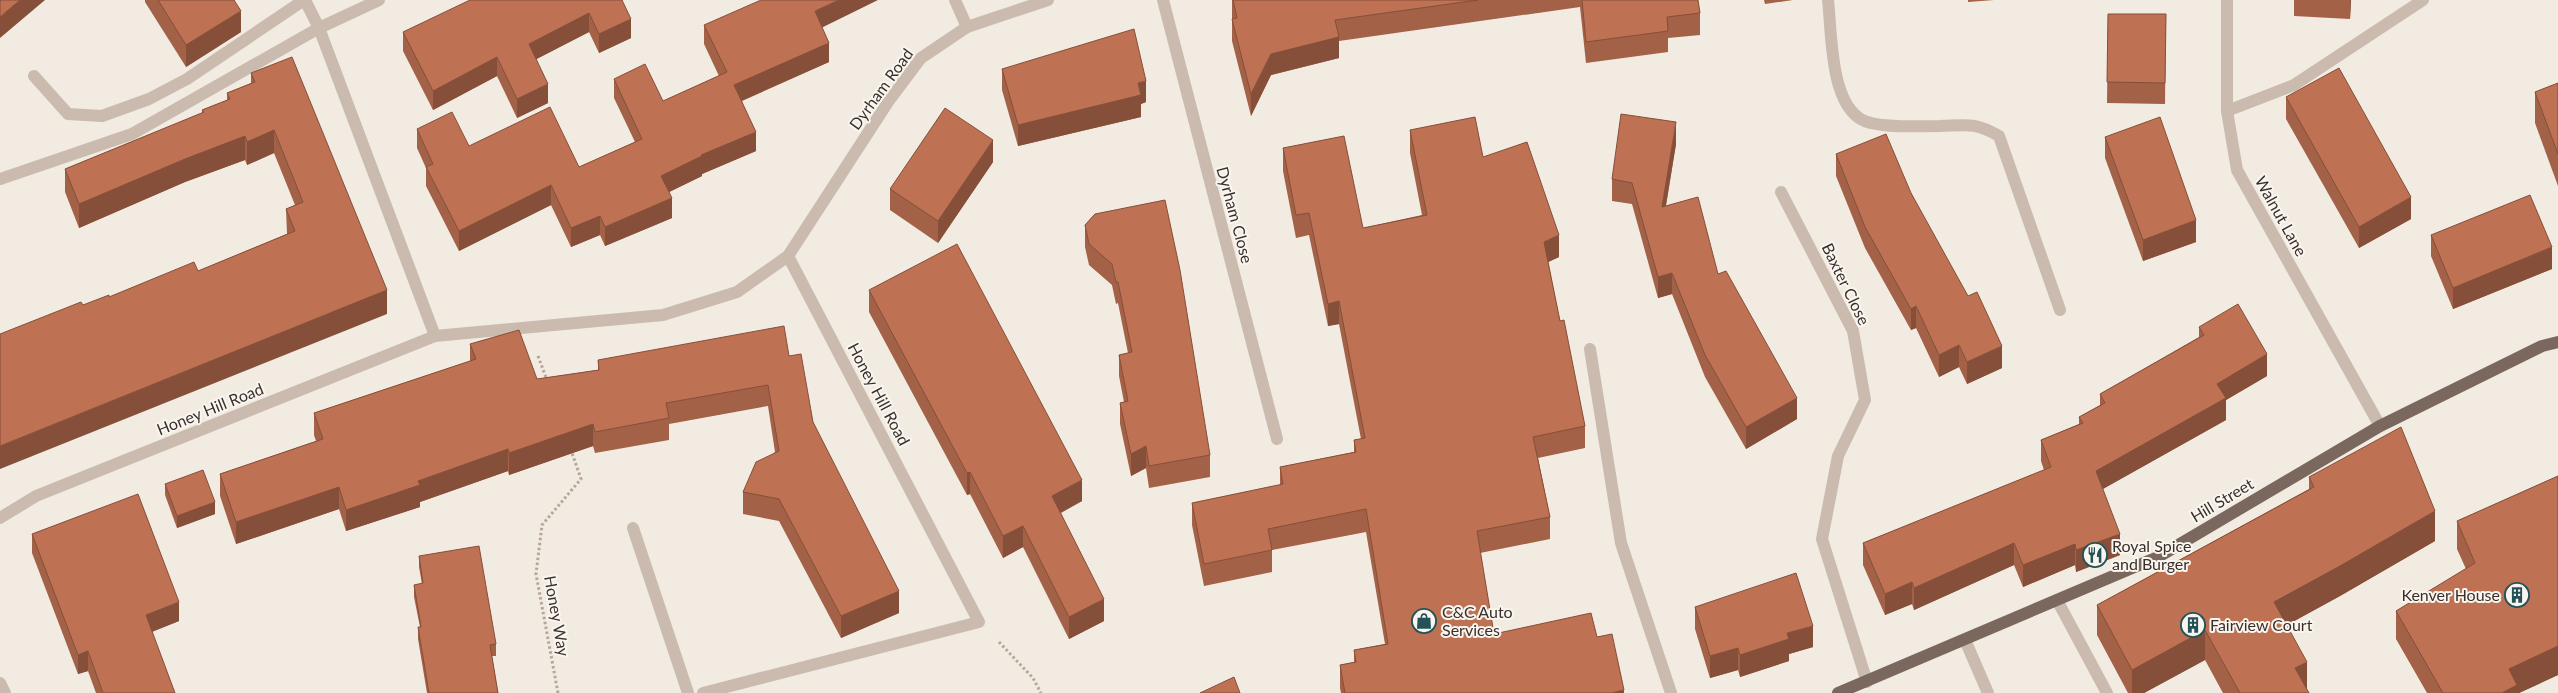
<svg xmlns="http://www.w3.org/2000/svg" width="2558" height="693" viewBox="0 0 2558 693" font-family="Lato,sans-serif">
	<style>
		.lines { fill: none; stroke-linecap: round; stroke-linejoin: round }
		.path { stroke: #b6a698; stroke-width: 3; stroke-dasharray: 2.5 2.5; stroke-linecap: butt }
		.minor { stroke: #cabbae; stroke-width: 12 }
		.major { stroke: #7a685e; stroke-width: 12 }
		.wall { fill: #a36147 }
		.shaded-wall { fill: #854f3a }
		.building { fill: #be7153; stroke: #854f3a }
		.labels { text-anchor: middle; stroke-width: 4; stroke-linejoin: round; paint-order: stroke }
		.street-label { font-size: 16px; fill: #39302c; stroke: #faf5ee }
		.poi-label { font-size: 16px; fill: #39302c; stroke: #faf5ee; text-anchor: start }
	</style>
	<rect width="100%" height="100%" fill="#f2ebe1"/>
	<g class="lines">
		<g class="path">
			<polyline points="538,356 547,380"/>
			<polyline points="999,642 1033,678 1041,693"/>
			<polyline points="558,693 536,574 542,525 581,479 571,450"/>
		</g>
		<g class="minor">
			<polyline points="305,0 319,28 435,336"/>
			<polyline points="955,0 967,27"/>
			<polyline points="1163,0 1277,439"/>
			<path d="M1828,0C1832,33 1829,115 1871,123C1893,128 1917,126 1940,126C1967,125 1975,122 1999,136L2060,310"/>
			<polyline points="2227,0 2227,111 2237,170 2380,426"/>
			<polyline points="34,76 68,114 102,116 149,99 187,79 304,0"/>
			<polyline points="2227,111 2294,85 2423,0"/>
			<polyline points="0,179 132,134 319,28 379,0"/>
			<polyline points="1781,192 1853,331 1865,400 1838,456 1822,539 1867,682"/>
			<polyline points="1590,349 1621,543 1671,693"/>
			<polyline points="0,518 36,496 435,336 663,315 737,292 788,256 888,102 921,58 967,27 1048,0"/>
			<polyline points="633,528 688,693"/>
			<polyline points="2057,600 2107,693"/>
			<polyline points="1965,640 1988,693"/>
			<polyline points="0,683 5,693"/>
			<polyline points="703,693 979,622 788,256"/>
		</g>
		<polyline class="major" points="1838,693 2158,557 2380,426 2542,346 2558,342"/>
	</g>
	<g class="wall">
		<polygon points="145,0 234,0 241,32 186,67 145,2"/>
		<polygon points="622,0 631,38 599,53 589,32 536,59 548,103 517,118 497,76 433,110 403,51 403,32"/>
		<polygon points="1232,0 1698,0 1700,13 1700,35 1668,38 1668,52 1586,63 1580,7 1339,41 1339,58 1271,75 1251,116 1232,41"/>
		<polygon points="1764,0 1793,0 1765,4"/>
		<polygon points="1968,0 1994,0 1968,2"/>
		<polygon points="2294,0 2351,0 2350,19 2294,16"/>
		<polygon points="2108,14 2166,14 2165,104 2107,103"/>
		<polygon points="704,25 822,27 829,62 742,101 756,151 702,174 702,176 669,192 672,218 605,246 600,235 571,247 551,205 459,251 426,186 426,168 417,148 417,129 469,146 579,167 635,142 614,98 614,79 663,101 719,76 704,44"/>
		<polygon points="1002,69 1146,102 1141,104 1141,117 1018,146 1002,90"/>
		<polygon points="251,73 387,314 83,305 198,271 287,234 286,209 295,205 274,153 247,165 245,160 185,182 79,228 65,192 65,169 202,113 202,110 227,100 227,93 251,83"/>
		<polygon points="2558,83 2558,186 2535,123 2535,92"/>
		<polygon points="2286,97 2411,219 2359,248 2286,119"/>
		<polygon points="1410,130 1483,157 1559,257 1548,262 1560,321 1585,426 1585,448 1538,458 1550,517 1550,539 1480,553 1494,634 1597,637 1624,693 1341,693 1340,688 1340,665 1354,662 1354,650 1385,644 1366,532 1272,550 1272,572 1204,586 1192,525 1192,503 1280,485 1280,467 1354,452 1354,440 1361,439 1339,324 1328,326 1309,235 1296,238 1283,171 1283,148 1363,228 1422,215 1410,153"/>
		<polygon points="2105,137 2196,242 2143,261 2105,158"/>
		<polygon points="1676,144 1666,206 1718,274 1797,419 1746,449 1705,377 1672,294 1658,298 1632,204 1612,201 1612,179"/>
		<polygon points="1836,154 1911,193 2002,368 1967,384 1959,367 1939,377 1916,328 1911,330 1865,248 1836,176"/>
		<polygon points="993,162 938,243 890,210 890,189"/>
		<polygon points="1095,214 1210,455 1210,477 1149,488 1146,468 1131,476 1120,424 1120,403 1124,402 1119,376 1119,355 1128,353 1118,303 1116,304 1112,285 1089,265 1085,247 1085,225"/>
		<polygon points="2431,235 2552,269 2453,309 2431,256"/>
		<polygon points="869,290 1082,501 1061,513 1104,621 1069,639 1023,547 1003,558 970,494 967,495 869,312"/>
		<polygon points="2199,327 2267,376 2226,400 2226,420 2102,489 2120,555 2076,572 2075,565 2023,587 2014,565 1914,610 1912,604 1885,615 1863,565 1863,543 2044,470 2041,461 2041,440 2079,424 2079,417 2100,405 2100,394 2199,337"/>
		<polygon points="470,344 537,379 598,370 598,360 789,356 813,422 899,613 841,638 779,521 743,514 743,492 775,452 768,406 669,424 669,440 595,453 593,446 509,475 508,471 420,502 420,507 346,531 339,509 236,544 220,496 220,474 316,441 314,435 314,413 470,361"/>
		<polygon points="2558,476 2558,675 2519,693 2427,693 2396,639 2396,611 2466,569 2457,549 2457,521"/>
		<polygon points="2309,477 2435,541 2340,596 2287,625 2307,690 2309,693 2223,693 2205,660 2144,693 2128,693 2097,635 2097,605 2309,489"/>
		<polygon points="165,484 215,514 177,528 165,495"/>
		<polygon points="32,534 179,621 152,632 175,693 96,693 88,671 78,674 32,553"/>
		<polygon points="419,556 496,644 496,656 492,656 498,693 427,693 418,639 418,627 420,627 414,597 414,585 422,584 419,567"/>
		<polygon points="1695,607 1813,647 1789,654 1789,661 1740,677 1738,670 1710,678 1695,629"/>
	</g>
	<g class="shaded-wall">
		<polygon points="20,0 45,0 0,38 0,17"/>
		<polygon points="839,0 878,0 815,31 815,11"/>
		<polygon points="2350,0 2351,0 2350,19"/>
		<polygon points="241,11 241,32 186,67 186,45"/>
		<polygon points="589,13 589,32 529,63 529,44"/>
		<polygon points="631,19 631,38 599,53 599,34"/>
		<polygon points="1339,37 1339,58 1271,75 1251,116 1251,94 1271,54"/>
		<polygon points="829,43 829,62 734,104 734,85"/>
		<polygon points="497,57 497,76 433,110 433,91"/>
		<polygon points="1146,81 1146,102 1141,104 1141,117 1018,146 1018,125 1138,83"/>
		<polygon points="548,84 548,103 517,118 517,99"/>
		<polygon points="1676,122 1676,144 1662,228 1662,207"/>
		<polygon points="274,130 274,153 247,165 247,142"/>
		<polygon points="756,132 756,151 702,174 702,176 661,196 661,176 701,155"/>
		<polygon points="245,136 245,160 185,182 79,228 79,204 185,159"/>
		<polygon points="993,140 993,162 938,243 938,221"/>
		<polygon points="551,185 551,205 459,251 459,231"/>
		<polygon points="2411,197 2411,219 2359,248 2359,227"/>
		<polygon points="672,198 672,218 605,246 605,227"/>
		<polygon points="600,216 600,235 571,247 571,228"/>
		<polygon points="2196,220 2196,242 2143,261 2143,240"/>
		<polygon points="1559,235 1559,257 1544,264 1544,242"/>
		<polygon points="2552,247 2552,269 2453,309 2453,288"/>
		<polygon points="1672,273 1672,294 1658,298 1658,277"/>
		<polygon points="387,290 387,314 0,469 0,446"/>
		<polygon points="1339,301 1339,324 1328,326 1328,304"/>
		<polygon points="1916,306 1916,328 1911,330 1911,309"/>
		<polygon points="1959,345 1959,367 1939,377 1939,355"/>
		<polygon points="2002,346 2002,368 1967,384 1967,362"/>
		<polygon points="2267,354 2267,376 2226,400 2226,420 2096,493 2096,471 2217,384"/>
		<polygon points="1797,398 1797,419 1746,449 1746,427"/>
		<polygon points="593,424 593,446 509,475 509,453"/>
		<polygon points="1146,446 1146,468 1131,476 1131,454"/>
		<polygon points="508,449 508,471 420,502 420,507 346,531 346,510 418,481"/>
		<polygon points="970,472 970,494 967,495 967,473"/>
		<polygon points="1082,480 1082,501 1052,517 1052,496"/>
		<polygon points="339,487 339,509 236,544 236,522"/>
		<polygon points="215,502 215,514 177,528 177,516"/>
		<polygon points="2435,511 2435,541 2340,596 2274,632 2274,602"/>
		<polygon points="1023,526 1023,547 1003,558 1003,536"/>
		<polygon points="2120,534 2120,555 2076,572 2076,550"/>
		<polygon points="2014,543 2014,565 1914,610 1914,588"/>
		<polygon points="2075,544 2075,565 2023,587 2023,565"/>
		<polygon points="1912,582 1912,604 1885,615 1885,594"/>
		<polygon points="899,591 899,613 841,638 841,616"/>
		<polygon points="1104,599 1104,621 1069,639 1069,617"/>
		<polygon points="179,602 179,621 146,634 146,615"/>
		<polygon points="1813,626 1813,647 1789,654 1789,661 1740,677 1740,655 1787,633"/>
		<polygon points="2205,630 2205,660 2144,693 2132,693 2132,670"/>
		<polygon points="2558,646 2558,675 2519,693 2502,693 2509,669"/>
		<polygon points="1738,648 1738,670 1710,678 1710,656"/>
		<polygon points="88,651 88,671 78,674 78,655"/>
		<polygon points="2307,662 2307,692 2295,668"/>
		<polygon points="1624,690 1624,693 1612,693"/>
	</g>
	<g class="building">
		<polygon points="0,0 20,0 0,17"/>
		<polygon points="158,0 234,0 241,11 186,45"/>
		<polygon points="470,0 622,0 631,19 599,34 589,13 529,44 548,84 517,99 497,57 433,91 403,32"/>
		<polygon points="761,0 839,0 815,11 829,43 734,85 756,132 701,155 702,156 661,176 672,198 605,227 600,216 571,228 551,185 459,231 426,167 433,164 417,129 452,112 469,146 550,107 579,167 642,139 614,79 645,64 663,101 727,72 704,25"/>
		<polygon points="1233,0 1478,0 1335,20 1339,37 1271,54 1251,94 1232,19 1237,18"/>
		<polygon points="1582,0 1698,0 1700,13 1667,17 1668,31 1586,42"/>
		<polygon points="2108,14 2166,14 2165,83 2107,82"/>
		<polygon points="1134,29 1146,81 1138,83 1141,95 1018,125 1002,69"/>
		<polygon points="292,57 387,290 0,446 0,334 81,302 83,305 109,295 109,297 194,262 198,271 295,231 286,209 303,202 274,130 247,142 245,136 185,159 79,204 65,169 204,112 202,110 230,99 227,93 255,82 251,73"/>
		<polygon points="2339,68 2411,197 2359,227 2286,97"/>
		<polygon points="2558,83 2558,154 2535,92"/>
		<polygon points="945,108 993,140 938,221 890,189"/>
		<polygon points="1621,114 1676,122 1662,207 1698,197 1718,274 1726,271 1797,398 1746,427 1705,355 1672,273 1658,277 1632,183 1612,179"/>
		<polygon points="1475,117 1483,157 1527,142 1559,235 1544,242 1560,321 1564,320 1585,426 1533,437 1550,517 1477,531 1494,634 1591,613 1597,637 1612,634 1624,690 1612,693 1345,693 1340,665 1356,662 1354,650 1388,644 1366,509 1268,529 1272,550 1204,564 1192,503 1283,484 1280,467 1356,452 1354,440 1365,438 1339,301 1328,304 1309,213 1296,215 1283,148 1344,136 1363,228 1427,215 1410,130"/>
		<polygon points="2160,117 2196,220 2143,240 2105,137"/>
		<polygon points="1886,134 1911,193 1968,296 1977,292 2002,346 1967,362 1959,345 1939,355 1916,306 1911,309 1865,227 1836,154"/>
		<polygon points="2530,195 2552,247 2453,288 2431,235"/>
		<polygon points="1165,200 1180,270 1210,455 1149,466 1146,446 1131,454 1120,403 1128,401 1119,355 1132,352 1118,282 1116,282 1112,264 1089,244 1085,225 1095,214"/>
		<polygon points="957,244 1082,480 1052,496 1104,599 1069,617 1023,526 1003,536 970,472 967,473 869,290"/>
		<polygon points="2238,304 2267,354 2217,384 2226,398 2096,471 2120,534 2076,550 2075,544 2023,565 2014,543 1914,588 1912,582 1885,594 1863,543 2051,467 2041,440 2083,423 2079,417 2105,403 2100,394 2204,335 2199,327"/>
		<polygon points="784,326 789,356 801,354 813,422 899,591 841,616 779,499 743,492 756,462 779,451 768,385 666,403 669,418 595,432 593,424 509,453 508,449 418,481 420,485 346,510 339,487 236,522 220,474 323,439 314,413 476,359 470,344 519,330 537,379 599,370 598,360"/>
		<polygon points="2401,427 2435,511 2340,566 2274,602 2307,662 2295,668 2309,693 2240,693 2205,630 2132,670 2097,605 2314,487 2309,477"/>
		<polygon points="203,470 215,502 177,516 165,484"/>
		<polygon points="2558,476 2558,646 2509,669 2517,685 2502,693 2443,693 2396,611 2475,563 2457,521"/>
		<polygon points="138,494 179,602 146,615 175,693 103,693 88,651 78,655 32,534"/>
		<polygon points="479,546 496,644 490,645 498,693 429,693 418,627 421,627 414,585 423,583 419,556"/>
		<polygon points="1796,573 1813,626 1787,633 1789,639 1740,655 1738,648 1710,656 1695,607"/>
		<polygon points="1234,677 1240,693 1200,693"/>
	</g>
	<defs>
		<symbol id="restaurant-ring" viewBox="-11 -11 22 22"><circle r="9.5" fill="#faf5ee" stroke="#235358" stroke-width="1.5"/><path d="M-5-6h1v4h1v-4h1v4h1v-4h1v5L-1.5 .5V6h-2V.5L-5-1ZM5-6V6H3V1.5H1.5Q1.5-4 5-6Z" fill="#235358"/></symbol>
		<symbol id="building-ring" viewBox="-11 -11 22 22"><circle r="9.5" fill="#faf5ee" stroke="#235358" stroke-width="1.5"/><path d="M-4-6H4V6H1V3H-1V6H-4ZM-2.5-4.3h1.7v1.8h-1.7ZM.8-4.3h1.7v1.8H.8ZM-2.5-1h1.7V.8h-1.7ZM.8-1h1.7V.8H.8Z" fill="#235358"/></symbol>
		<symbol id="shop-ring" viewBox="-11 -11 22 22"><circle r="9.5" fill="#faf5ee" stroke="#235358" stroke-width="1.5"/><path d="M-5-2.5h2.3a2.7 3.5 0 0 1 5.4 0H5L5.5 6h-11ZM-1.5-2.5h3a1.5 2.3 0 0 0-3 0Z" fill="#235358"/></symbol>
	</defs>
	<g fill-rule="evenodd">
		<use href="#restaurant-ring" x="2081" y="541" width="28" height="28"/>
		<use href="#building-ring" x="2503" y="581" width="28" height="28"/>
		<use href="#shop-ring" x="1410" y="607" width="28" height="28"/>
		<use href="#building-ring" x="2179" y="611" width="28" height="28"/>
	</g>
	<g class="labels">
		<g class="street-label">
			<text transform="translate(881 89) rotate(-54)" y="6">Dyrham Road</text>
			<text transform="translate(1235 215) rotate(75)" y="6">Dyrham Close</text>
			<text transform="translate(2281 216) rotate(61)" y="6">Walnut Lane</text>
			<text transform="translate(1846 284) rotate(64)" y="6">Baxter Close</text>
			<text transform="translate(879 394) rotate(62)" y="6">Honey Hill Road</text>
			<text transform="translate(210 409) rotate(-22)" y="6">Honey Hill Road</text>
			<text transform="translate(2222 500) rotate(-31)" y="6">Hill Street</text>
			<text transform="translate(557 616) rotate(80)" y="6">Honey Way</text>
		</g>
		<g class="poi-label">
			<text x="2112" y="552">Royal Spice<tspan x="2112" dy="18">and Burger</tspan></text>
			<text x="2500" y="601" text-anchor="end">Kenver House</text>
			<text x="1442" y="618">C&amp;C Auto<tspan x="1442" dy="18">Services</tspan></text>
			<text x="2210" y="631">Fairview Court</text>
		</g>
	</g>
</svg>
